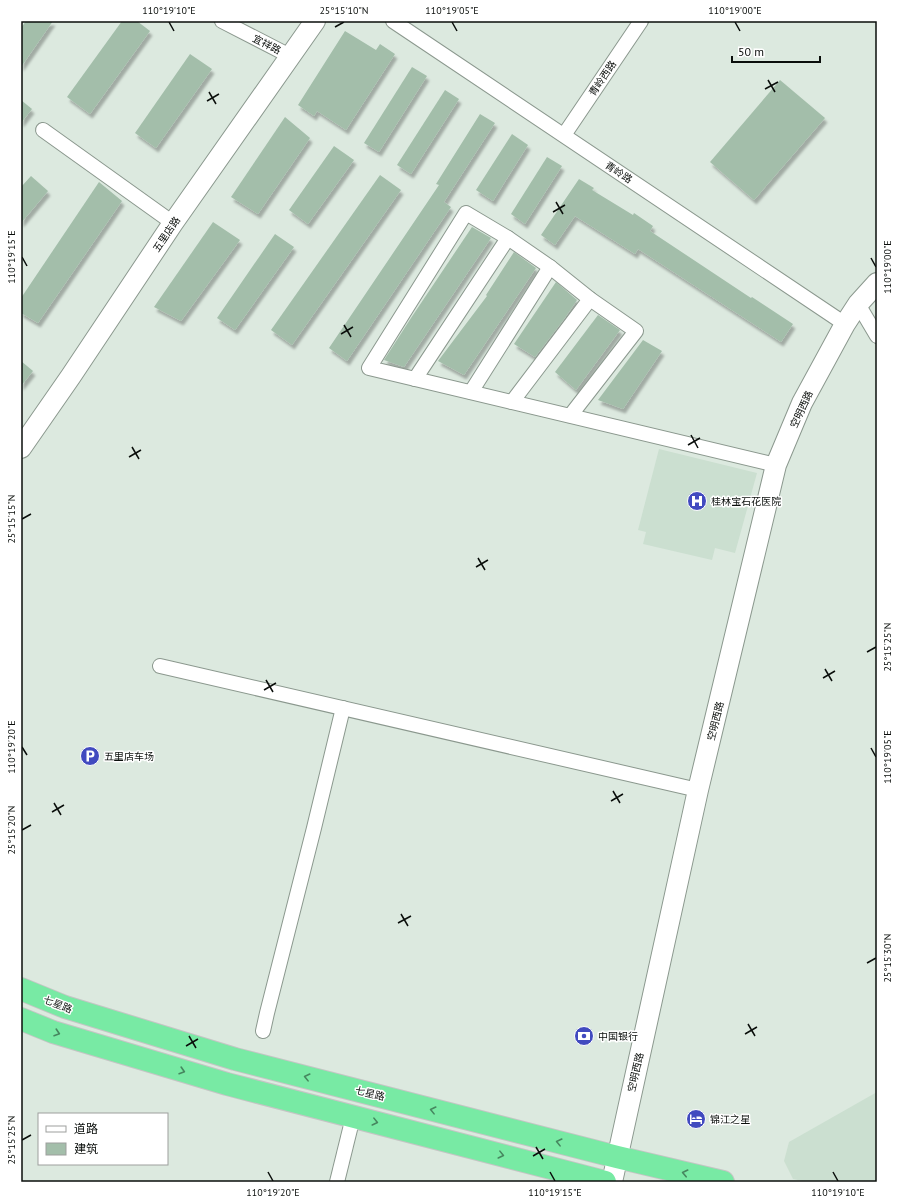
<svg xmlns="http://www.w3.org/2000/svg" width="898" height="1203" viewBox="0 0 898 1203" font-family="'PT Sans','Noto Sans SC',sans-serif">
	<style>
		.built { fill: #cbdfd0 }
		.building { fill: #a3beaa; filter: url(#shadow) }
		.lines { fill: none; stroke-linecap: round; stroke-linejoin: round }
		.minor-casing { stroke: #8b988e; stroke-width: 16 }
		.secondary-casing { stroke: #8b988e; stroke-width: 22 }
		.trunk-casing { stroke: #c4c5c4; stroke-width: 24 }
		.minor { stroke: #fff; stroke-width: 14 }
		.secondary { stroke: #fff; stroke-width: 20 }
		.trunk { stroke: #78eaa4; stroke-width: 22 }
		.oneway { stroke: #46875f }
		.ticks { fill: none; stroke: #0a0e0b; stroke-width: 1.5 }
		.labels { text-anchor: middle; stroke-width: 3; stroke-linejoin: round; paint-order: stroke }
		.street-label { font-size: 10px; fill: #0a0e0b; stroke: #fff }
		.poi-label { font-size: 10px; fill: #0a0e0b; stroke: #fff; text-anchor: start }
		.neatline { fill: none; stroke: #0a0e0b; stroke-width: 1.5 }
		.ticks-label { font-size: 10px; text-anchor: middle; fill: #0a0e0b }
	</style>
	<defs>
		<filter id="shadow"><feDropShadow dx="2.5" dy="4.5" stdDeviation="1" flood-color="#0004"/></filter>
	</defs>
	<rect width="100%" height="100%" fill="#dce9df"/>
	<g class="built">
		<polygon points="659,449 757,473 735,553 715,548 712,560 643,544 646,532 638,530"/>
		<polygon points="877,1092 877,1182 807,1182 793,1179 784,1161 789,1142"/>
	</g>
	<g class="building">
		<polygon points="26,21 53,21 21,67 21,28"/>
		<polygon points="122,21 137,21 150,31 90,114 67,97"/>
		<polygon points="345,31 376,50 380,44 395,54 346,130 317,111 314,116 298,105"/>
		<polygon points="190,54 212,69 156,148 135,133"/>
		<polygon points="412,67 427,76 379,152 364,143"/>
		<polygon points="780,80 825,118 754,200 710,162"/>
		<polygon points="445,90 459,99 411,174 397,165"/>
		<polygon points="21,100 32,109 21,123"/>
		<polygon points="480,114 495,123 444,202 451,207 347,361 329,348 439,185 436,184"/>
		<polygon points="285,117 310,138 258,214 231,197"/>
		<polygon points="512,134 528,145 493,201 476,190"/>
		<polygon points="334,146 354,160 308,224 289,210"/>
		<polygon points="547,157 562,166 525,224 511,214"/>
		<polygon points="380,175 401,190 292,345 271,330"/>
		<polygon points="31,176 48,191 21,223 21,187"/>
		<polygon points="579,179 594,188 592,190 633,215 634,213 653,226 650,231 751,298 752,297 793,324 781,342 638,249 635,254 575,216 555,245 541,235"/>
		<polygon points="99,182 122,201 38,323 21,313 21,298"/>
		<polygon points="213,222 240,240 181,321 154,307"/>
		<polygon points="472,227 491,238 404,367 384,360 411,318"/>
		<polygon points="275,234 294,247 235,330 217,318"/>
		<polygon points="514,252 536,268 464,375 438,361 487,296 486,295"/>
		<polygon points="556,282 577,300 564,319 535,357 514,344"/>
		<polygon points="598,315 620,330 576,390 555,372"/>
		<polygon points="643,340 662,351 623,409 598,400"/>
		<polygon points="21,361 33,371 21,386"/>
	</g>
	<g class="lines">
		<defs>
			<g id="minor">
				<polyline points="222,21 290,56"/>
				<polyline points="393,21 845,324"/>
				<polyline points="43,130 173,223"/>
				<polyline points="564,135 641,21"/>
				<polyline points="858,304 877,336"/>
				<polyline points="415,379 508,238"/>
				<polyline points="471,392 550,267"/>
				<polyline points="512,402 590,299"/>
				<polyline points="570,416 636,331 590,299 550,267 508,238 466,213 369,368 776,465"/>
				<polyline points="160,666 698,790"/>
				<polyline points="263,1031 267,1013 314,828 343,708"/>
				<polyline points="337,1182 353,1117"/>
			</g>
			<g id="secondary">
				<polyline points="21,448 71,376 173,223 315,21"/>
				<polyline points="612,1182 698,790 776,465 802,403 845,324 858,304 877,283"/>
			</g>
			<g id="trunk">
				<polyline points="21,989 65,1007 235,1059 617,1157 723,1182"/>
				<polyline points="21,1019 53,1032 227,1084 605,1182"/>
			</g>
		</defs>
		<use href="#minor" class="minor-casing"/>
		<use href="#secondary" class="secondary-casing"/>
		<use href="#trunk" class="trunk-casing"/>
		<use href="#minor" class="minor"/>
		<use href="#secondary" class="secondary"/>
		<use href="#trunk" class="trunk"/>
	</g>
	<defs><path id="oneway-chevron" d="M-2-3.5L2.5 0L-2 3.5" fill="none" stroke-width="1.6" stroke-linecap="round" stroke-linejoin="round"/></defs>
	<g class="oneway">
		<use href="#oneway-chevron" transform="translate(57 1033) rotate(18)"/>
		<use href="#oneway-chevron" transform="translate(182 1071) rotate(17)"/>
		<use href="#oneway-chevron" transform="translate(307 1077) rotate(-166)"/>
		<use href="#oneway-chevron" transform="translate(433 1110) rotate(-166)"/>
		<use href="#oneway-chevron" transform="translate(375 1122) rotate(14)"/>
		<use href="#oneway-chevron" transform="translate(559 1142) rotate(-166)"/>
		<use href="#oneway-chevron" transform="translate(501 1155) rotate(14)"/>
		<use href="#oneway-chevron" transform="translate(685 1173) rotate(-167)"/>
	</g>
	<path class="ticks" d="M169,22L174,31M452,22L457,31M735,22L740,31M335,27L344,22M768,80L775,92M765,89L778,82M209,92L216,104M207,101L219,94M556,202L563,214M553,212L565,205M22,257L27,266M871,258L876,267M344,325L351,337M341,334L353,327M691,435L698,448M688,445L700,438M132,447L139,459M129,457L141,450M22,519L31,514M478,558L485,570M476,567L488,560M867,652L876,647M825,669L832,681M823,678L835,671M266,680L273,692M264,690L276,683M22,747L27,755M871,748L876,757M613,791L620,803M611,801L623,794M54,803L61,815M52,812L64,805M22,830L31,825M401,914L408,926M398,923L411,916M867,963L876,958M748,1024L755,1036M745,1034L757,1027M189,1036L196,1048M186,1046L198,1039M22,1140L31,1135M536,1147L543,1159M533,1156L545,1149M268,1172L273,1181M550,1172L555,1181M833,1172L838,1181"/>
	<defs>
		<symbol id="hospital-disc" viewBox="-11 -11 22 22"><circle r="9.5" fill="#414abf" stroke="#fff"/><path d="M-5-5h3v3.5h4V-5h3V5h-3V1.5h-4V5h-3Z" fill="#fff"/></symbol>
		<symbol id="parking-disc" viewBox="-11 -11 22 22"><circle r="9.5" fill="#414abf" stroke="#fff"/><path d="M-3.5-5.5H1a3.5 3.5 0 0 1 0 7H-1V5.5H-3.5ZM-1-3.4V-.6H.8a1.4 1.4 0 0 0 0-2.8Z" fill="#fff"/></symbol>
		<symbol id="bank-disc" viewBox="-11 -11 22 22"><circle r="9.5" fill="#414abf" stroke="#fff"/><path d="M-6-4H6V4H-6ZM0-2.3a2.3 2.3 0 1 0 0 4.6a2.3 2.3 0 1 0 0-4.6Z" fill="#fff"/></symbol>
		<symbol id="hotel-disc" viewBox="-11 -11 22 22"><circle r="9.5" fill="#414abf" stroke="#fff"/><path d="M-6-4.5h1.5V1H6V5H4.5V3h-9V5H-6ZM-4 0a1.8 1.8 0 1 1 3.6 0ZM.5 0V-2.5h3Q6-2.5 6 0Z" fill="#fff"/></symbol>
	</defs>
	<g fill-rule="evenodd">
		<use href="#hospital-disc" x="686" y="490" width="22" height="22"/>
		<use href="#parking-disc" x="79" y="745" width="22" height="22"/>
		<use href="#bank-disc" x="573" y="1025" width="22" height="22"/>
		<use href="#hotel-disc" x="685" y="1108" width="22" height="22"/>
	</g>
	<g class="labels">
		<g class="street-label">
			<text transform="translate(267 44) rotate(27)" y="4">宜祥路</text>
			<text transform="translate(602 78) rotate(-56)" y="4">青岭西路</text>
			<text transform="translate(619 172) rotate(34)" y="4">青岭路</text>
			<text transform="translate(166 234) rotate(-56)" y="4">五里店路</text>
			<text transform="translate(801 409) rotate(-65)" y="4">空明西路</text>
			<text transform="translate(715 721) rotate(-76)" y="4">空明西路</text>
			<text transform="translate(58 1004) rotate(21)" y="4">七星路</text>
			<text transform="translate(635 1072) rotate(-77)" y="4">空明西路</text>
			<text transform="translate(370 1093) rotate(14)" y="4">七星路</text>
		</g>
		<g class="poi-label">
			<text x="711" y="505">桂林宝石花医院</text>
			<text x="104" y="760">五里店车场</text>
			<text x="598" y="1040">中国银行</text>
			<text x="710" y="1123">锦江之星</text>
		</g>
	</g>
	<rect width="898" height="1203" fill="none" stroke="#ffffff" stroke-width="44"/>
	<rect x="38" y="1113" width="130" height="52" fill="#ffffff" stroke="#9d9f9d"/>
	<rect x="46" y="1126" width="20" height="6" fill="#ffffff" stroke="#9d9f9d"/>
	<text x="74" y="1133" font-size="12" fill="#0a0e0b">道路</text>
	<rect x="46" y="1143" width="20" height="12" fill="#a3beaa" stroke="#9d9f9d"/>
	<text x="74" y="1153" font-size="12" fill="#0a0e0b">建筑</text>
	<path d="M732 56v6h88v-6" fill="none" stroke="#0a0e0b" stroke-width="2"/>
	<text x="738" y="56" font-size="12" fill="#0a0e0b" stroke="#ffffff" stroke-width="3" paint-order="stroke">50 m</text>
	<rect x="22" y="22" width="854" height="1159" class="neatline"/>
	<g class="ticks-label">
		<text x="169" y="14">110°19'10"E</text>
		<text x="344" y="14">25°15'10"N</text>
		<text x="452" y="14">110°19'05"E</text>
		<text x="735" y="14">110°19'00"E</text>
		<text transform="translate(11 257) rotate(-90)" y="4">110°19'15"E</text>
		<text transform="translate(887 267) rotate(-90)" y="4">110°19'00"E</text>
		<text transform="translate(11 519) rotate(-90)" y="4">25°15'15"N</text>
		<text transform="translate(887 647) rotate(-90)" y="4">25°15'25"N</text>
		<text transform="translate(11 747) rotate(-90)" y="4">110°19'20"E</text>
		<text transform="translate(887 757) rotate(-90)" y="4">110°19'05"E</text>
		<text transform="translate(11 830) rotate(-90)" y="4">25°15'20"N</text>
		<text transform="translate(887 958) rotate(-90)" y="4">25°15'30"N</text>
		<text transform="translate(11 1140) rotate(-90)" y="4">25°15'25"N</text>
		<text x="273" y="1196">110°19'20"E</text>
		<text x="555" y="1196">110°19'15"E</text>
		<text x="838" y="1196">110°19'10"E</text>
	</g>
</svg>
